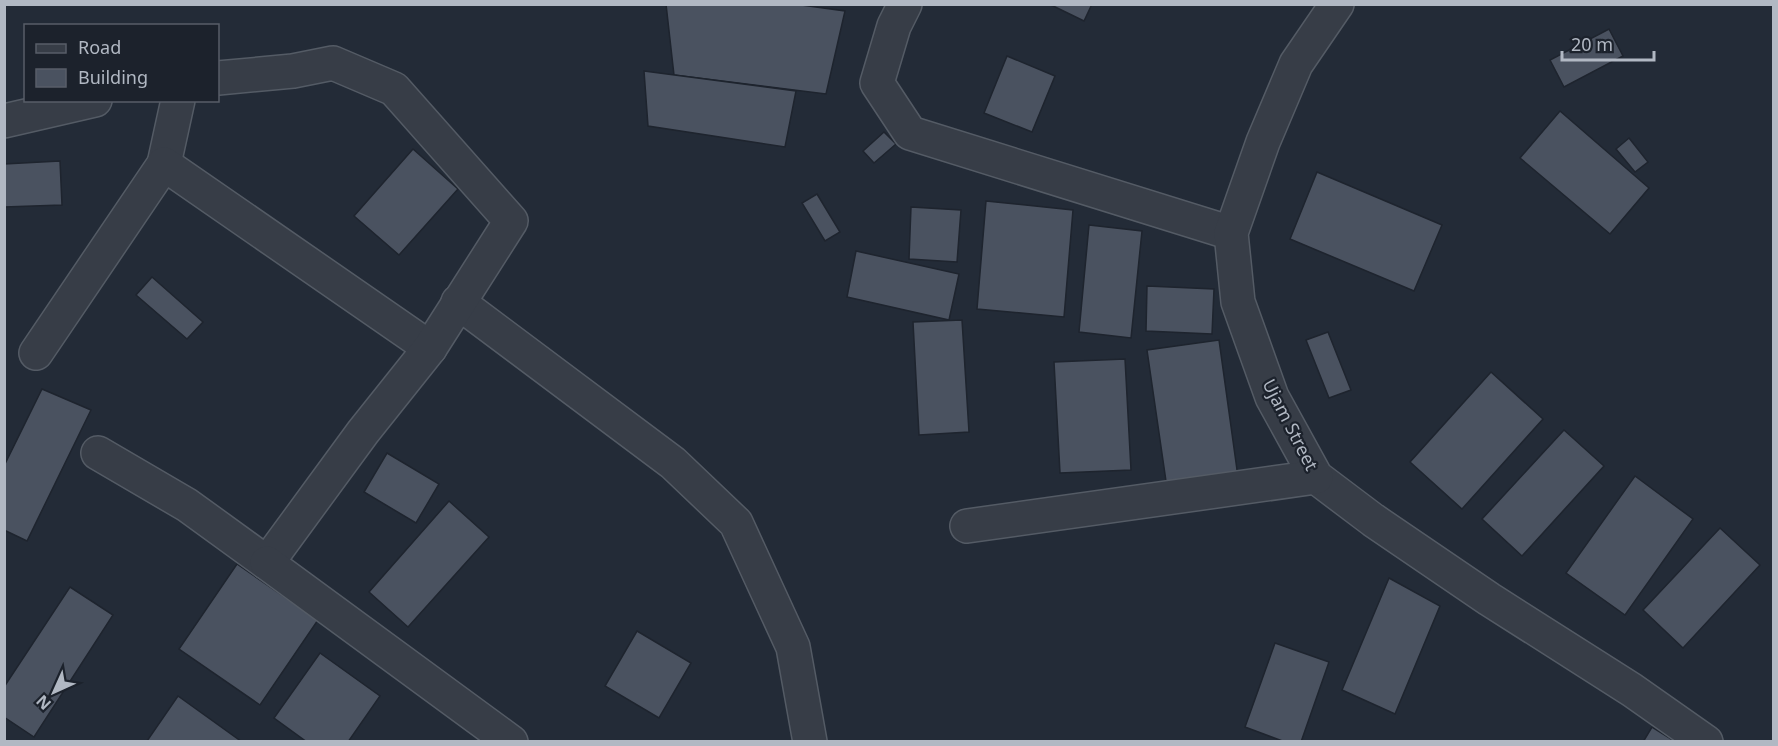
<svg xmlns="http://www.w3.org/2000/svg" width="1778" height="746" viewBox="0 0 1778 746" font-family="'Noto Sans',sans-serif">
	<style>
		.building { fill: #4a5260; stroke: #1e242e; stroke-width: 1.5 }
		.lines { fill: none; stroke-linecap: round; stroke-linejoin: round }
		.minor-casing { stroke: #545b65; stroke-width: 36 }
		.minor { stroke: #373d47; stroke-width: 33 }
		.labels { text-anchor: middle; stroke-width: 4.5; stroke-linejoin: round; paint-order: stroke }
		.street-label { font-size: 18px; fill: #b1b8c3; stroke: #1c222c }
	</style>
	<rect width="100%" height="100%" fill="#232b37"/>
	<g class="building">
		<polygon points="666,4 794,4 845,11 826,94 674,75"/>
		<polygon points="1049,4 1092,4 1084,21"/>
		<polygon points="1609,29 1623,56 1564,87 1550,60"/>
		<polygon points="1007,56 1055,76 1032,132 984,113"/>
		<polygon points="644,71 796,91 785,147 648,126"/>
		<polygon points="1560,111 1649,188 1610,234 1520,158"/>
		<polygon points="884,132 896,144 874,163 863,151"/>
		<polygon points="1629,138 1648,162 1635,172 1616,149"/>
		<polygon points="413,149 458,189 399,255 354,216"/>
		<polygon points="60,161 62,205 4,207 4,164"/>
		<polygon points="1317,172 1442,225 1414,291 1290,239"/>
		<polygon points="817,194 840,232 825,241 802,203"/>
		<polygon points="986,201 1073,210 1064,317 977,309"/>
		<polygon points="911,207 961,210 957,262 909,259"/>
		<polygon points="1089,225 1142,231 1131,338 1079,332"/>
		<polygon points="856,251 959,274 949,320 847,297"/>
		<polygon points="152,277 203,322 187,339 136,295"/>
		<polygon points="1147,286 1214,289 1212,334 1146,331"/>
		<polygon points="962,320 969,432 919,435 913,322"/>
		<polygon points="1328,332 1351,390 1329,398 1306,340"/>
		<polygon points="1219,340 1238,477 1167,488 1147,350"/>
		<polygon points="1125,359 1131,470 1060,473 1054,362"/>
		<polygon points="1491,372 1543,419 1462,509 1410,462"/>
		<polygon points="42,389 91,410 27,541 4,530 4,466"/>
		<polygon points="1564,430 1604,466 1522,556 1482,519"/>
		<polygon points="387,453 439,484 416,523 364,492"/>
		<polygon points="1635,476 1693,519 1625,615 1566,573"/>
		<polygon points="449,501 489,537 408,627 369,592"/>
		<polygon points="1720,528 1760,565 1683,648 1643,610"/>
		<polygon points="237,564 318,620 260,705 179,649"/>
		<polygon points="1389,578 1440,606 1395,714 1342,690"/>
		<polygon points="70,587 113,615 34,737 4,717 4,687"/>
		<polygon points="637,631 691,663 659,718 605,686"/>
		<polygon points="1275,643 1329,662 1301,742 1285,742 1245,727"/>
		<polygon points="320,653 380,696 348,742 307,742 274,718"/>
		<polygon points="178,696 242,742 147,741"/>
		<polygon points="1652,727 1676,742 1643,742"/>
	</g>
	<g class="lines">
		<defs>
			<g id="minor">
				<polyline points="905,4 894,26 877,83 910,133 1231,233"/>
				<polyline points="1337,4 1296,64 1263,142 1231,233 1238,302 1272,397 1316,477 1373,520 1489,599 1632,690 1706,742"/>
				<polyline points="4,121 95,100"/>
				<polyline points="164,164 178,100"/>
				<polyline points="458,302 673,463 736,523 793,647 810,742"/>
				<polyline points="36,353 164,164 430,348"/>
				<polyline points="98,453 187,505 267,563 363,432 430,348 511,221 394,89 333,63 293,71 218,78"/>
				<polyline points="967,526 1316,477"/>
				<polyline points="267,563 511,742"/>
			</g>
		</defs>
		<use href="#minor" class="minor-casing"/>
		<use href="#minor" class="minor"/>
	</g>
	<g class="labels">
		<g class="street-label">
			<text transform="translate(1290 425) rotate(63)" y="6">Ujam Street</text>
		</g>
	</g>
	<rect width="1778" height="746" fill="none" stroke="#b1b8c3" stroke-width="12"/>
	<rect x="24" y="24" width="195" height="78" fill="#1c222c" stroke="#585e68" stroke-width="1.5"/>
	<rect x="36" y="44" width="30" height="9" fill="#373d47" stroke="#585e68" stroke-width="1.5"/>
	<text x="78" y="54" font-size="18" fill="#b1b8c3">Road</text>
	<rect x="36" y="69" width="30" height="18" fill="#4a5260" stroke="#585e68" stroke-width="1.5"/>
	<text x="78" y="84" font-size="18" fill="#b1b8c3">Building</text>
	<g transform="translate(54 692) rotate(225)" stroke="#1c222c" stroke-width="4.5" paint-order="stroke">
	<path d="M0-4.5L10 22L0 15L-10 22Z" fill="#b1b8c3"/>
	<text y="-9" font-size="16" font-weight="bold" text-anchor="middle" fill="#b1b8c3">N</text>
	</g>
	<path d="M1562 51v9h92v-9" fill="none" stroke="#b1b8c3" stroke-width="3"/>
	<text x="1571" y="51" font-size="18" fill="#b1b8c3" stroke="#1c222c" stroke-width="4.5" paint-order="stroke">20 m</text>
</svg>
